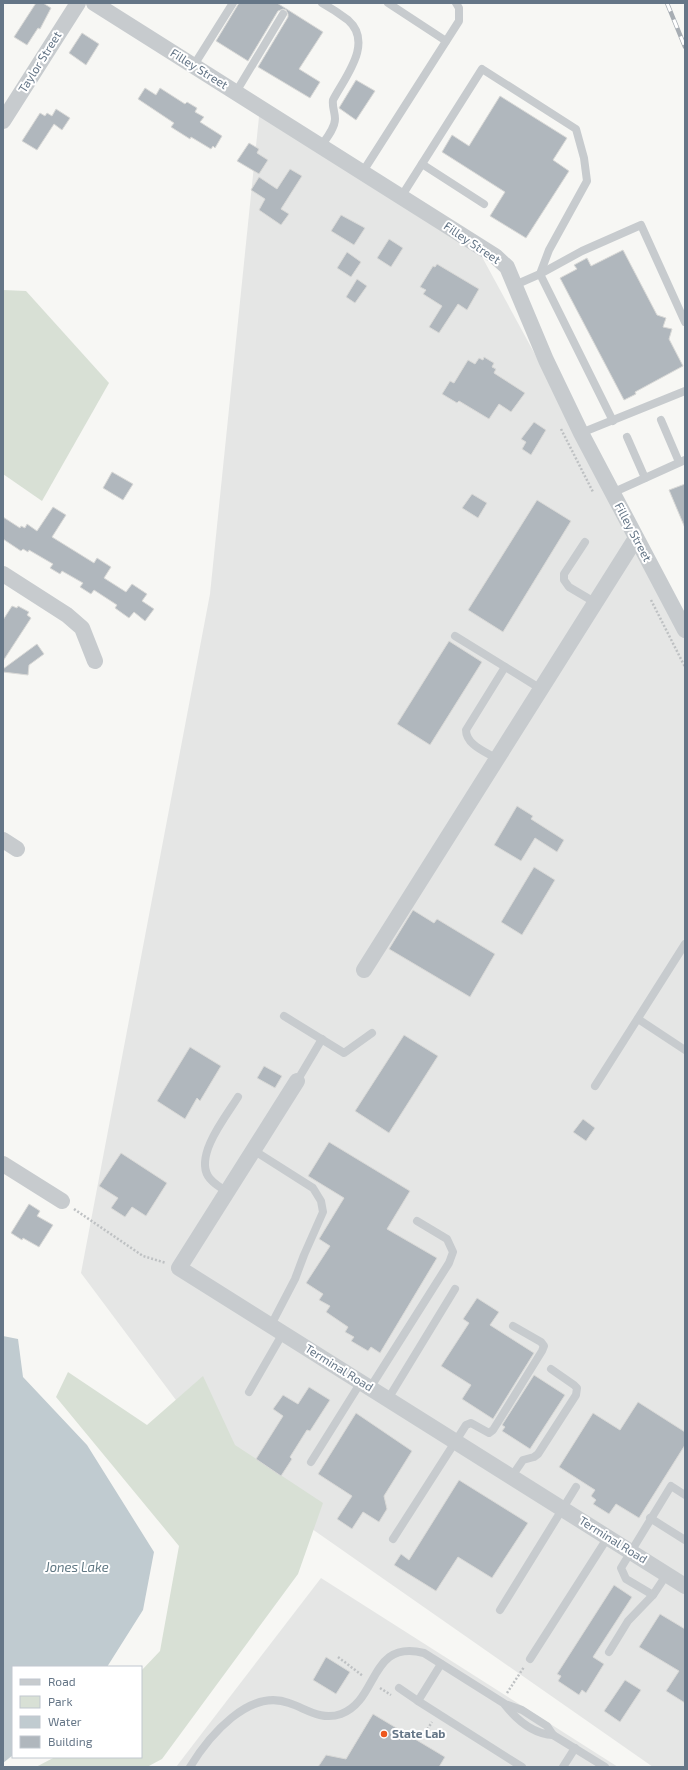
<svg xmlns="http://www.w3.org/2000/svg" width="688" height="1770" viewBox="0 0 688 1770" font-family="'Exo 2',sans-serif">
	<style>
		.built { fill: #e5e6e5 }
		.green { fill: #d8e0d5 }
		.water { fill: #c0cbd0 }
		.building { fill: #b0b7bd; stroke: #d9d9d7 }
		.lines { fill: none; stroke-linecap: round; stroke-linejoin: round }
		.path { stroke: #bec1c3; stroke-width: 2.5; stroke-dasharray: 2 2; stroke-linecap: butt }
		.service { stroke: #c7cbce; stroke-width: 8 }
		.minor { stroke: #c7cbce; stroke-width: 16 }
		.rail-casing { stroke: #a7adb3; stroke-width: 4.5 }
		.rail { stroke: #fff; stroke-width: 3; stroke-dasharray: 9; stroke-linecap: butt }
		.poi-dot { fill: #ed571e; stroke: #fff; stroke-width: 1.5 }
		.labels { text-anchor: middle; stroke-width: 4; stroke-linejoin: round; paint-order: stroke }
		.street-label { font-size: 12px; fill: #657687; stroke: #fff }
		.poi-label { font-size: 12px; font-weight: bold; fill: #657687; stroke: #fff; text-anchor: start }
		.water-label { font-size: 13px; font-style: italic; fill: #607883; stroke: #fff }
	</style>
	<rect width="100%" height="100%" fill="#f7f7f4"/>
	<g class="built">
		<polygon points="260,107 481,255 685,630 685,1767 653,1767 229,1471 81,1273 210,594"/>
		<polygon points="321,1578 618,1767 176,1767"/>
	</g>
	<g class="green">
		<polygon points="3,290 26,291 109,383 42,501 3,474"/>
		<polygon points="68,1372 147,1425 203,1376 235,1445 323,1503 298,1574 162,1759 147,1767 36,1767 55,1757 141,1757 141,1671 160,1651 179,1546 56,1397"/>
	</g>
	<polygon class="water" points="3,1336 18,1339 23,1377 87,1445 154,1552 143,1610 107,1667 13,1667 13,1755 3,1763"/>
	<g class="building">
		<polygon points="36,3 43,3 51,8 40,29 38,28 27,45 14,37"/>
		<polygon points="239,3 277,3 323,32 299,69 320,82 310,98 258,67 288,17 288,14 286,10 283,9 278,11 248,61 216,41"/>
		<polygon points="82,33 99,44 86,65 69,53"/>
		<polygon points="356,80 375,91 356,120 339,108"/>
		<polygon points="145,88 156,95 160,88 185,104 187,102 197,108 195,112 204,117 200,122 222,136 215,148 213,146 211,149 191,137 190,139 171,127 174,123 138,99"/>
		<polygon points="500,96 567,138 553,160 569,171 526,238 490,216 505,192 442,152 452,135 469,146"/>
		<polygon points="56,109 70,118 62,130 54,124 37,150 22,141 40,113 45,116 47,113 52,116"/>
		<polygon points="249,143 259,149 257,153 268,160 259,174 237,161"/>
		<polygon points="290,169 302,176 281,209 289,214 281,225 259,210 265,199 251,190 259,177 277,189"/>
		<polygon points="341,215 365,228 354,245 331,231"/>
		<polygon points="389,239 403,248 391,267 377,258"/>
		<polygon points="623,250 657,315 666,318 663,327 672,329 669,339 683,366 635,392 636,394 624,400 560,278 577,269 574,265 587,258 591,266"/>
		<polygon points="347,252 361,262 351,277 337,268"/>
		<polygon points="437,264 479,289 467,310 458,304 439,333 429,327 442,306 423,294 426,290 420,287 433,266 435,267"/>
		<polygon points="357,279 367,286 355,303 346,297"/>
		<polygon points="484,357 494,363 492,367 496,369 494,373 525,393 511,412 499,404 489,419 459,401 457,403 442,394 450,381 454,383 468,360 475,364 479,358 483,360"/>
		<polygon points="534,422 546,430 531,455 522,449 526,442 521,439"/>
		<polygon points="112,472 133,484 123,500 103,488"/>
		<polygon points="685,484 685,528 669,490"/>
		<polygon points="472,494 487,503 478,518 462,508"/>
		<polygon points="537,500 571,521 503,632 468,610"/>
		<polygon points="53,507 66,515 52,537 94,563 97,558 111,567 104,578 126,592 132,584 147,594 142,601 154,609 145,621 134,612 129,618 115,608 117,605 94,590 91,594 80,587 83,583 62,571 60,574 50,568 53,564 29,550 28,552 23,549 21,551 3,539 3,517 20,528 21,526 25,528 27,524 37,531"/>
		<polygon points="12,606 17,608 18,606 29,612 27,615 31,618 3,661 3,620"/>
		<polygon points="449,641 482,662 430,745 397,724"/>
		<polygon points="37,644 44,654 29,665 28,675 3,672 3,669"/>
		<polygon points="517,806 533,816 531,819 564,840 557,852 535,838 521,861 494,845"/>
		<polygon points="534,867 555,880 522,935 501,922"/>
		<polygon points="413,910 434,923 437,919 495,954 470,997 389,949"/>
		<polygon points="404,1035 438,1056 389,1133 355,1111"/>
		<polygon points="190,1047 221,1066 200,1101 197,1098 185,1119 157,1101"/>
		<polygon points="264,1066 282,1076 275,1088 257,1078"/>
		<polygon points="583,1119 595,1128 586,1141 573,1132"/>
		<polygon points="329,1142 410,1191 387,1229 437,1258 380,1353 371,1347 368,1351 351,1341 354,1337 345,1332 348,1327 326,1312 330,1306 319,1300 323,1294 306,1283 330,1246 319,1239 344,1198 308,1176"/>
		<polygon points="121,1153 167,1183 146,1216 132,1207 125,1217 111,1208 118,1198 99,1186"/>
		<polygon points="29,1204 40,1211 37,1216 53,1225 39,1247 23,1238 22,1240 11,1233"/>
		<polygon points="477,1298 499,1312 490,1325 534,1353 493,1419 462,1399 471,1385 441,1366 469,1323 463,1319"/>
		<polygon points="534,1375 565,1395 530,1449 502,1431 505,1427 502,1425"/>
		<polygon points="309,1387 330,1400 310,1431 307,1430 290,1457 292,1459 281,1476 256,1459 283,1416 273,1409 283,1395 298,1404"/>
		<polygon points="638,1402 685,1432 685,1445 639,1518 616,1504 609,1514 593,1504 596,1500 591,1496 595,1490 559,1467 593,1413 620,1430"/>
		<polygon points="356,1413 412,1451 384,1496 387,1509 379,1522 363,1512 352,1529 337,1519 352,1496 318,1474"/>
		<polygon points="459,1480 528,1523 492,1578 458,1557 436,1591 394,1565 401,1554 409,1560"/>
		<polygon points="614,1585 632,1597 593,1657 604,1664 586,1693 582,1690 579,1695 558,1681 561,1676 557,1674"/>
		<polygon points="660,1614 685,1629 685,1703 666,1691 679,1671 639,1647"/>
		<polygon points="326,1657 350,1672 336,1694 313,1680"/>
		<polygon points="625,1680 641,1690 620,1722 604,1711"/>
		<polygon points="373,1714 445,1757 439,1767 318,1767 326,1755 346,1759"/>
	</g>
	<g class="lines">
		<g class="path">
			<polyline points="561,429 593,492"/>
			<polyline points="651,600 685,667"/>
			<polyline points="74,1209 143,1256 166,1263"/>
			<polyline points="338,1657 363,1676"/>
			<polyline points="380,1688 391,1695"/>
			<polyline points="507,1693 524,1667"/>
			<polyline points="423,1736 432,1722"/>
		</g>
		<g class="service">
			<polyline points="388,3 446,41"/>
			<polyline points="194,65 233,3"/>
			<polyline points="236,92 283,14"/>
			<path d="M321,146C326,139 335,128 335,119C335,112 332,107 333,100C345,77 374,43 348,20C340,14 331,8 322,3"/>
			<polyline points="422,164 484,204"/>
			<polyline points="362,173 459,21 459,8 456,3"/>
			<polyline points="401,197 482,69 576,129 584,158 587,181 549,250 540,274 613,421"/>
			<polyline points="515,285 540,274 582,251 641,225 685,322"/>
			<polyline points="661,420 679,462"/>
			<polyline points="581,433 685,391"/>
			<polyline points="627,437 645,478"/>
			<polyline points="612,493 685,460"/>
			<polyline points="585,542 564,574 564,580 569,587 596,603"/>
			<polyline points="455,636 541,689"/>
			<path d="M497,759C486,752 466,745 466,730L505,667"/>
			<polyline points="284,1016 344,1053 372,1033"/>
			<polyline points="638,1019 685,1050"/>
			<polyline points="297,1081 322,1039"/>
			<polyline points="595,1086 685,944"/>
			<polyline points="253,1150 313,1188 321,1201 323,1212 304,1255 295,1279 271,1325"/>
			<path d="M227,1192C220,1187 212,1183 208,1176C195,1154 227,1115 238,1097"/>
			<polyline points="370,1388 449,1263 453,1252 447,1239 417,1221"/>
			<polyline points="249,1392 283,1333"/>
			<polyline points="388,1399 455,1289"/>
			<polyline points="311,1462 361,1382"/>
			<polyline points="512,1476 523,1460 534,1457 538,1454 576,1395 577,1388 574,1385 551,1369"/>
			<polyline points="650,1518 685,1540"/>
			<polyline points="393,1539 466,1425 471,1423 489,1433 493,1430 542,1351 544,1346 541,1342 513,1326"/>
			<polyline points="667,1574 653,1595 626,1579 621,1568 671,1486 685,1495"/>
			<polyline points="500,1610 576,1487"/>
			<polyline points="609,1652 628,1621 653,1595"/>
			<polyline points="530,1659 608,1537"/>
			<polyline points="441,1664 418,1701 522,1767"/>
			<polyline points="399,1688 418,1701"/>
			<path d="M505,1705C517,1720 533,1734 553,1735"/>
			<path d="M190,1767C209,1736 249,1688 289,1703C307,1709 321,1721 341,1714C379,1700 369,1639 424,1653L505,1704L522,1710L547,1726L553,1735L605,1767"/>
			<polyline points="563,1767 575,1748"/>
		</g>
		<g class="minor">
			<polyline points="94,3 495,256 507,267 546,360 581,433 685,630"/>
			<polyline points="3,121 78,3"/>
			<polyline points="3,574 67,615 82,628 95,661"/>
			<polyline points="3,840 17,849"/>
			<polyline points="364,970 636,538"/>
			<polyline points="297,1081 179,1268 685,1586"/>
			<polyline points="3,1164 62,1201"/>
		</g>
		<defs>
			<polyline id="rail" points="667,3 685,47"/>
		</defs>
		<use href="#rail" class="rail-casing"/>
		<use href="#rail" class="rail"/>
	</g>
	<circle class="poi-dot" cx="384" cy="1734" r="4"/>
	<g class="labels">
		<g class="street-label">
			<text transform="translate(40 62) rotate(-58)" y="4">Taylor Street</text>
			<text transform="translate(199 69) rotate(32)" y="4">Filley Street</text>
			<text transform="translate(472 243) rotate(34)" y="4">Filley Street</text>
			<text transform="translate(633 532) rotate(62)" y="4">Filley Street</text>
			<text transform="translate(339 1368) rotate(32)" y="4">Terminal Road</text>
			<text transform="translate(613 1540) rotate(32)" y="4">Terminal Road</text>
		</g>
		<g class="poi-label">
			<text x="392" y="1738">State Lab</text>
		</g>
		<g class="water-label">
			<text x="77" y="1572">Jones Lake</text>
		</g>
	</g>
	<rect width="688" height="1770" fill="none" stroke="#657687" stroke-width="8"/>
	<rect x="12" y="1666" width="130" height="92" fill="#ffffff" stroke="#c1c8cf"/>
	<rect x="20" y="1679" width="20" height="6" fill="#c7cbce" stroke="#c1c8cf"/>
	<text x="48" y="1686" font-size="12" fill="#657687">Road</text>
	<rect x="20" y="1696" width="20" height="12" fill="#d8e0d5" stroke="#c1c8cf"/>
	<text x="48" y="1706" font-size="12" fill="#657687">Park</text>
	<rect x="20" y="1716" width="20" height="12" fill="#c0cbd0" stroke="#c1c8cf"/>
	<text x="48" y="1726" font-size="12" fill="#657687">Water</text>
	<rect x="20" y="1736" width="20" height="12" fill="#b0b7bd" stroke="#c1c8cf"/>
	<text x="48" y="1746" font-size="12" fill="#657687">Building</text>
</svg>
